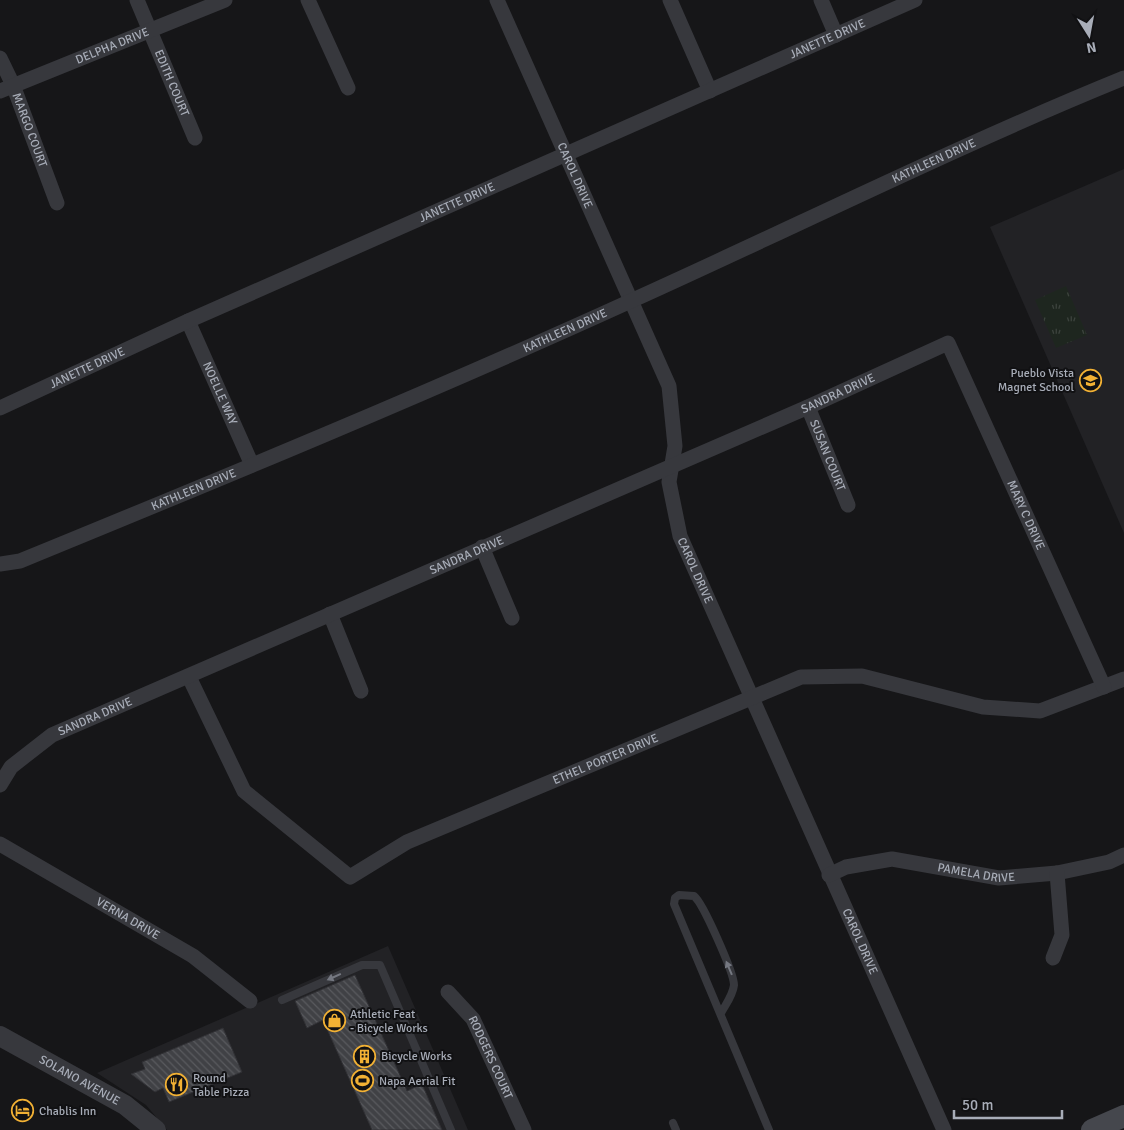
<svg xmlns="http://www.w3.org/2000/svg" width="1124" height="1130" viewBox="0 0 1124 1130" font-family="Signika,sans-serif">
	<style>
		.built { fill: #222225 }
		.park { fill: url(#park-tufts) }
		.building { fill: url(#building-back-hatch); stroke: #303034 }
		.lines { fill: none; stroke-linecap: round; stroke-linejoin: round }
		.service { stroke: #37383d; stroke-width: 8 }
		.minor { stroke: #37383d; stroke-width: 15 }
		.tertiary { stroke: #37383d; stroke-width: 20 }
		.secondary { stroke: #45474d; stroke-width: 22 }
		.oneway { fill: #757881 }
		.labels { text-anchor: middle; stroke-width: 4; stroke-linejoin: round; paint-order: stroke }
		.street-label { font-size: 12px; fill: #a8adb8; stroke: #111113 }
		.poi-label { font-size: 12px; fill: #a8adb8; stroke: #111113; text-anchor: start }
	</style>
	<defs>
		<pattern id="park-tufts" width="24" height="20" patternUnits="userSpaceOnUse" patternTransform="scale(1.25)"><rect width="24" height="20" fill="#1e261f"/><path d="M3 7l-1-3M5 7V3M7 7l1-3M15 17l-1-3M17 17v-4M19 17l1-3" fill="none" stroke="#3c433d"/></pattern>
		<pattern id="building-back-hatch" width="6" height="6" patternUnits="userSpaceOnUse" patternTransform="scale(1.25)"><rect width="6" height="6" fill="#404145"/><path d="M-1 5l2 2M0 0l6 6M5-1l2 2" fill="none" stroke="#595a5e"/></pattern>
	</defs>
	<rect width="100%" height="100%" fill="#161618"/>
	<g class="built">
		<polygon points="1124,169 1124,533 990,227"/>
		<polygon points="388,946 468,1130 167,1130 146,1105 97,1073"/>
	</g>
	<polygon class="park" points="1066,286 1087,335 1056,348 1035,300"/>
	<g class="building">
		<polygon points="355,975 407,1091 422,1084 442,1130 372,1130 323,1020 307,1028 295,1001"/>
		<polygon points="223,1028 242,1072 169,1102 163,1088 155,1092 131,1074 145,1069 142,1062"/>
	</g>
	<g class="lines">
		<g class="service">
			<polyline points="282,1000 362,965 380,965 451,1130"/>
			<path d="M721,1013C726,1004 733,995 734,985C734,973 703,903 694,896L679,895L675,898L674,904L769,1130"/>
			<polyline points="673,1123 676,1130"/>
		</g>
		<g class="minor">
			<path id="s1" d="M137,0L195,138"/>
			<polyline points="308,0 348,88"/>
			<path id="s2" d="M497,0L669,386L675,446L669,482L680,536L944,1130"/>
			<polyline points="670,0 710,91"/>
			<polyline points="821,0 836,35"/>
			<path id="s3" d="M0,58L13,85L57,203"/>
			<path id="s4" d="M0,91L225,0"/>
			<path id="s5" d="M188,321L252,465"/>
			<path id="s6" d="M808,407L848,505"/>
			<path id="s7" d="M0,408L188,321L915,0"/>
			<polyline points="482,547 512,618"/>
			<path id="s8" d="M0,564L20,561C225,477 431,392 633,300C797,226 957,146 1124,78"/>
			<polyline points="330,614 361,691"/>
			<path id="s9" d="M189,677L244,791L350,877L407,842L801,677L862,676L983,707L1040,711L1124,679"/>
			<path id="s10" d="M0,785L11,767L52,735L808,407L948,343L1104,687"/>
			<path id="s11" d="M0,844L193,956L250,1001"/>
			<path id="s12" d="M829,875L846,867L892,859L999,878L1057,873L1109,862L1124,855"/>
			<polyline points="1053,958 1062,935 1057,873"/>
			<path id="s13" d="M448,992L473,1019L524,1130"/>
		</g>
		<path class="tertiary" id="s14" d="M0,1036L125,1105L156,1130"/>
		<polyline class="secondary" points="1092,1130 1124,1116"/>
	</g>
	<defs><path id="oneway-solid" d="M-6-.8H1V-3.2L6.5 0L1 3.2V.8H-6Z" transform="scale(1.25)"/></defs>
	<g class="oneway">
		<use href="#oneway-solid" transform="translate(729 968) rotate(-113)"/>
		<use href="#oneway-solid" transform="translate(334 977) rotate(156)"/>
	</g>
	<defs>
		<symbol id="school-ring" viewBox="-11 -11 22 22"><circle r="9.5" fill="#111113" stroke="#f2b134" stroke-width="1.5"/><path d="M0-5L7-2L0 1L-7-2ZM-4 1L0 2.5L4 1V4Q0 6-4 4Z" fill="#f2b134"/></symbol>
		<symbol id="shop-ring" viewBox="-11 -11 22 22"><circle r="9.5" fill="#111113" stroke="#f2b134" stroke-width="1.5"/><path d="M-5-2.5h2.3a2.7 3.5 0 0 1 5.4 0H5L5.5 6h-11ZM-1.5-2.5h3a1.5 2.3 0 0 0-3 0Z" fill="#f2b134"/></symbol>
		<symbol id="building-ring" viewBox="-11 -11 22 22"><circle r="9.5" fill="#111113" stroke="#f2b134" stroke-width="1.5"/><path d="M-4-6H4V6H1V3H-1V6H-4ZM-2.5-4.3h1.7v1.8h-1.7ZM.8-4.3h1.7v1.8H.8ZM-2.5-1h1.7V.8h-1.7ZM.8-1h1.7V.8H.8Z" fill="#f2b134"/></symbol>
		<symbol id="stadium-ring" viewBox="-11 -11 22 22"><circle r="9.5" fill="#111113" stroke="#f2b134" stroke-width="1.5"/><path d="M0-5a6.5 5 0 1 0 0 10a6.5 5 0 1 0 0-10ZM-3.5-1.8h7v3.6h-7Z" fill="#f2b134"/></symbol>
		<symbol id="restaurant-ring" viewBox="-11 -11 22 22"><circle r="9.5" fill="#111113" stroke="#f2b134" stroke-width="1.5"/><path d="M-5-6h1v4h1v-4h1v4h1v-4h1v5L-1.5 .5V6h-2V.5L-5-1ZM5-6V6H3V1.5H1.5Q1.5-4 5-6Z" fill="#f2b134"/></symbol>
		<symbol id="hotel-ring" viewBox="-11 -11 22 22"><circle r="9.5" fill="#111113" stroke="#f2b134" stroke-width="1.5"/><path d="M-6-4.5h1.5V1H6V5H4.5V3h-9V5H-6ZM-4 0a1.8 1.8 0 1 1 3.6 0ZM.5 0V-2.5h3Q6-2.5 6 0Z" fill="#f2b134"/></symbol>
	</defs>
	<g fill-rule="evenodd">
		<use href="#school-ring" x="1078" y="368" width="25" height="25"/>
		<use href="#shop-ring" x="322" y="1008" width="25" height="25"/>
		<use href="#building-ring" x="352" y="1044" width="25" height="25"/>
		<use href="#stadium-ring" x="350" y="1068" width="25" height="25"/>
		<use href="#restaurant-ring" x="164" y="1072" width="25" height="25"/>
		<use href="#hotel-ring" x="10" y="1098" width="25" height="25"/>
	</g>
	<g class="labels">
		<g class="street-label">
			<text dy="4" stroke="none"><textPath href="#s7" startOffset="906">JANETTE DRIVE</textPath></text>
			<text dy="4" stroke="none"><textPath href="#s4" startOffset="121">DELPHA DRIVE</textPath></text>
			<text dy="4" stroke="none"><textPath href="#s1" startOffset="90">EDITH COURT</textPath></text>
			<text dy="4" stroke="none"><textPath href="#s3" startOffset="78">MARGO COURT</textPath></text>
			<text dy="4" stroke="none"><textPath href="#s8" startOffset="1018">KATHLEEN DRIVE</textPath></text>
			<text dy="4" stroke="none"><textPath href="#s2" startOffset="192">CAROL DRIVE</textPath></text>
			<text dy="4" stroke="none"><textPath href="#s7" startOffset="501">JANETTE DRIVE</textPath></text>
			<text dy="4" stroke="none"><textPath href="#s8" startOffset="612">KATHLEEN DRIVE</textPath></text>
			<text dy="4" stroke="none"><textPath href="#s7" startOffset="96">JANETTE DRIVE</textPath></text>
			<text dy="4" stroke="none"><textPath href="#s5" startOffset="79">NOELLE WAY</textPath></text>
			<text dy="4" stroke="none"><textPath href="#s10" startOffset="930">SANDRA DRIVE</textPath></text>
			<text dy="4" stroke="none"><textPath href="#s6" startOffset="52">SUSAN COURT</textPath></text>
			<text dy="4" stroke="none"><textPath href="#s8" startOffset="208">KATHLEEN DRIVE</textPath></text>
			<text dy="4" stroke="none"><textPath href="#s10" startOffset="1240">MARY C DRIVE</textPath></text>
			<text dy="4" stroke="none"><textPath href="#s10" startOffset="525">SANDRA DRIVE</textPath></text>
			<text dy="4" stroke="none"><textPath href="#s2" startOffset="612">CAROL DRIVE</textPath></text>
			<text dy="4" stroke="none"><textPath href="#s10" startOffset="120">SANDRA DRIVE</textPath></text>
			<text dy="4" stroke="none"><textPath href="#s9" startOffset="545">ETHEL PORTER DRIVE</textPath></text>
			<text dy="4" stroke="none"><textPath href="#s12" startOffset="151">PAMELA DRIVE</textPath></text>
			<text dy="4" stroke="none"><textPath href="#s11" startOffset="148">VERNA DRIVE</textPath></text>
			<text dy="4" stroke="none"><textPath href="#s2" startOffset="1018">CAROL DRIVE</textPath></text>
			<text dy="4" stroke="none"><textPath href="#s13" startOffset="79">RODGERS COURT</textPath></text>
			<text dy="4" stroke="none"><textPath href="#s14" startOffset="91">SOLANO AVENUE</textPath></text>
		</g>
		<g class="poi-label">
			<text x="1074" y="377" text-anchor="end">Pueblo Vista<tspan x="1074" dy="14">Magnet School</tspan></text>
			<text x="350" y="1018">Athletic Feat<tspan x="350" dy="14">- Bicycle Works</tspan></text>
			<text x="381" y="1060">Bicycle Works</text>
			<text x="193" y="1082">Round<tspan x="193" dy="14">Table Pizza</tspan></text>
			<text x="379" y="1085">Napa Aerial Fit</text>
			<text x="39" y="1115">Chablis Inn</text>
		</g>
	</g>
	<g transform="translate(1089 35) rotate(169)" stroke="#111113" stroke-width="4" paint-order="stroke">
	<path d="M0-4L9 19L0 12L-9 19Z" fill="#a8adb8"/>
	<text y="-8" font-size="14" font-weight="bold" text-anchor="middle" fill="#a8adb8">N</text>
	</g>
	<path d="M954 1110v8h108v-8" fill="none" stroke="#a8adb8" stroke-width="2.5"/>
	<text x="962" y="1110" font-size="15" fill="#a8adb8" stroke="#111113" stroke-width="4" paint-order="stroke">50 m</text>
</svg>
